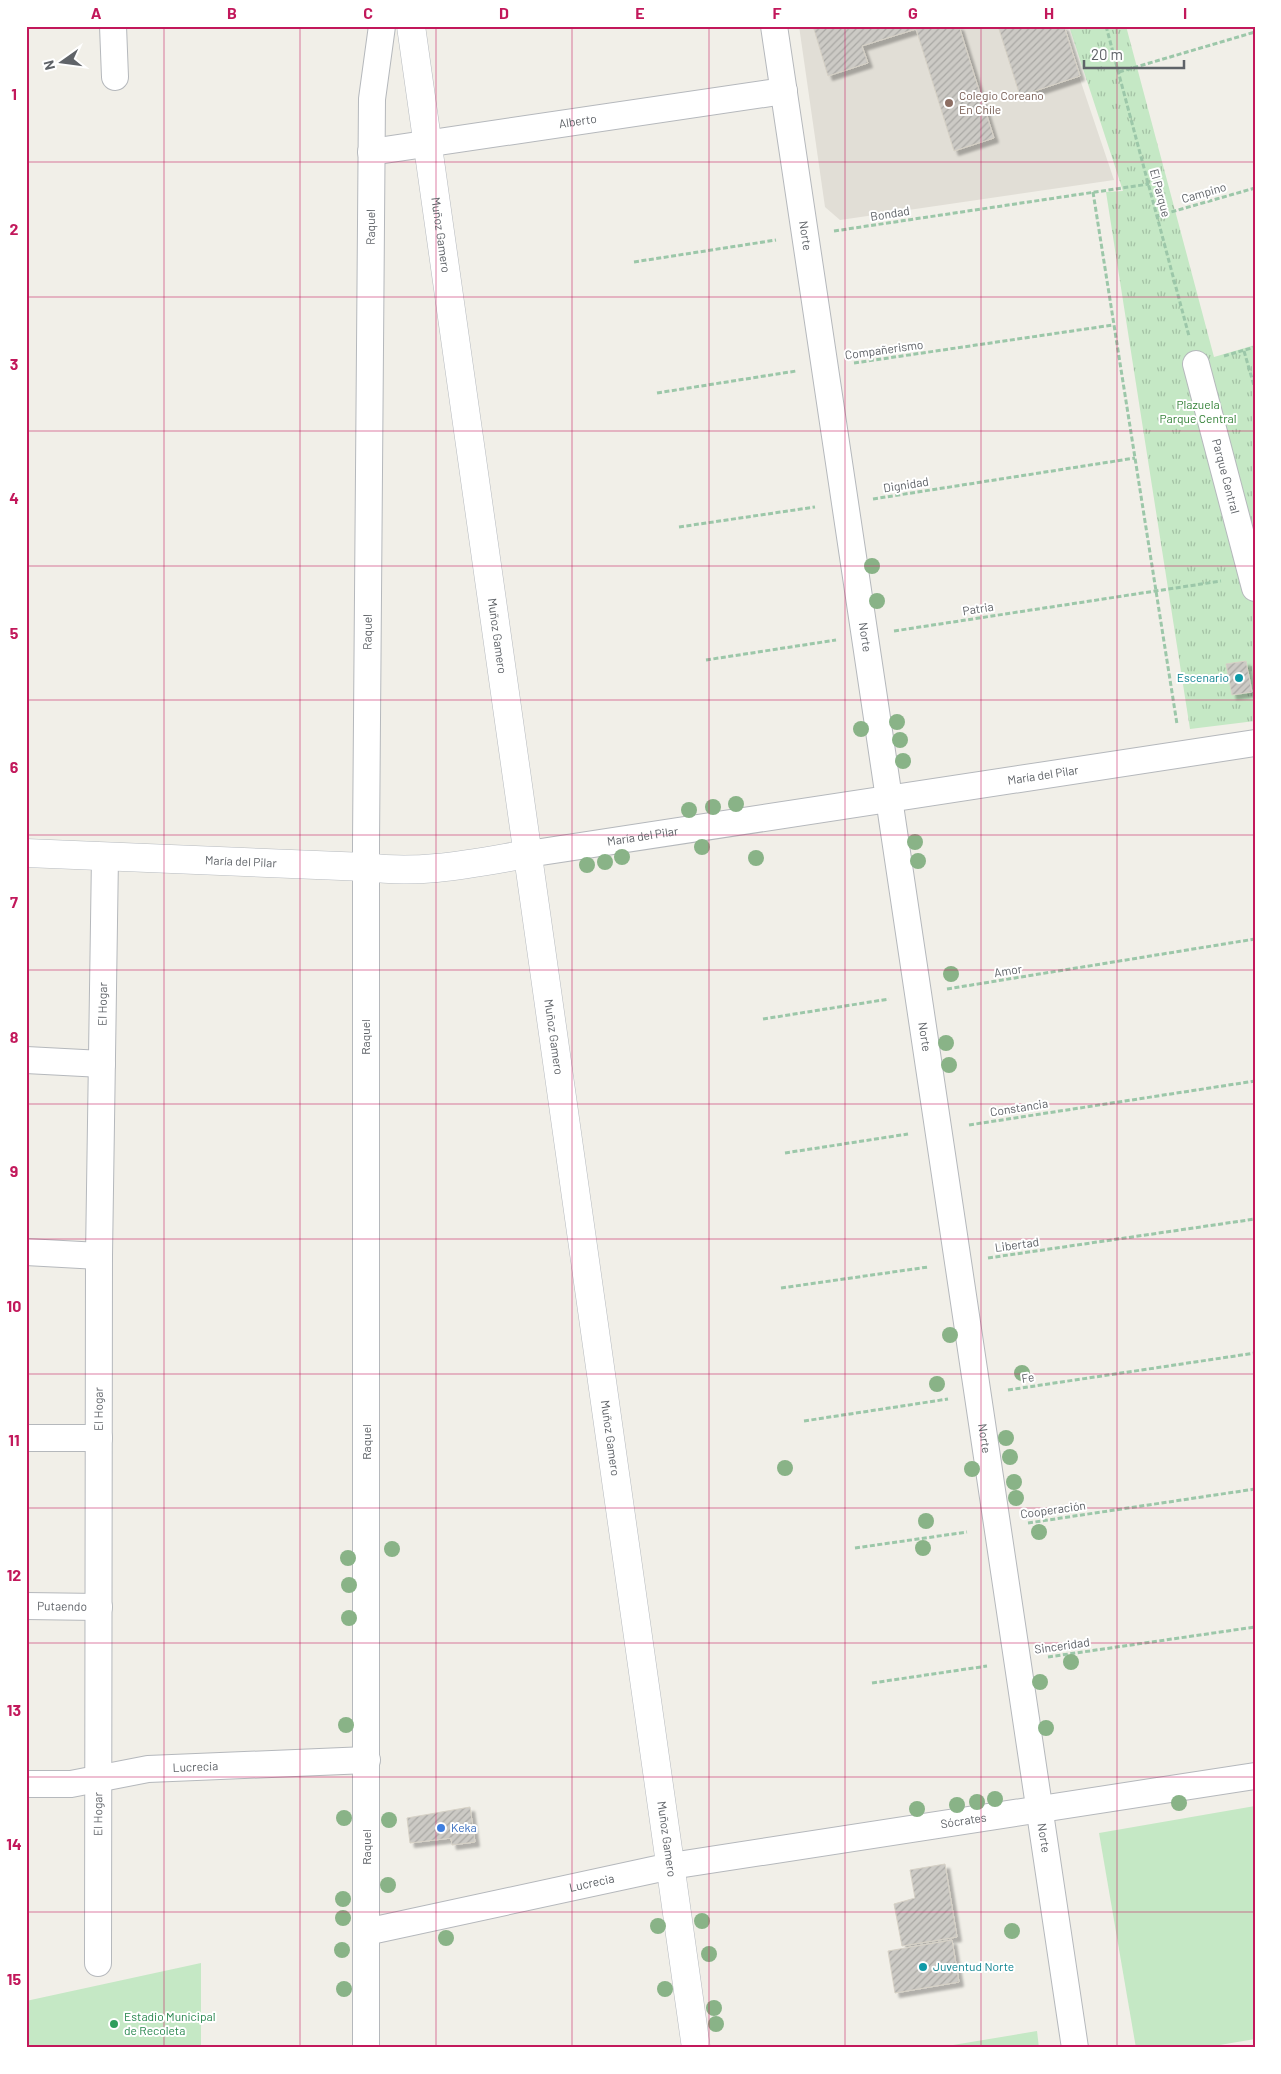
<svg xmlns="http://www.w3.org/2000/svg" width="1281" height="2074" viewBox="0 0 1281 2074" font-family="Barlow,sans-serif">
	<style>
		.education { fill: #e1ded6 }
		.green { fill: #c5e8c5 }
		.park { fill: url(#park-tufts) }
		.building { fill: url(#building-hatch); stroke: #d6d1c6; filter: url(#shadow) }
		.lines { fill: none; stroke-linecap: round; stroke-linejoin: round }
		.street-casing { stroke: #b5b8bc; stroke-width: 28 }
		.secondary-casing { stroke: #b6babf; stroke-width: 29 }
		.path { stroke: #9cc7a9; stroke-width: 3; stroke-dasharray: 5 2.5; stroke-linecap: butt }
		.street { stroke: #fff; stroke-width: 26 }
		.secondary { stroke: #fff; stroke-width: 28 }
		.tree { fill: #89b387 }
		.grid { fill: none; stroke: #c2185b; stroke-width: 1; stroke-opacity: 0.55 }
		.education-dot { fill: #8d6e63; stroke: #fff; stroke-width: 2 }
		.culture-dot { fill: #0f9aa8; stroke: #fff; stroke-width: 2 }
		.shop-dot { fill: #3f7fe0; stroke: #fff; stroke-width: 2 }
		.leisure-dot { fill: #2e9e5b; stroke: #fff; stroke-width: 2 }
		.labels { text-anchor: middle; stroke-width: 4; stroke-linejoin: round; paint-order: stroke }
		.education-label { font-size: 12px; fill: #785e54; stroke: #fff; text-anchor: start }
		.street-label { font-size: 12px; fill: #5f6368; stroke: #fff }
		.park-label { font-size: 12px; fill: #348238; stroke: #fff }
		.culture-label { font-size: 12px; fill: #0d838f; stroke: #fff; text-anchor: end }
		.shop-label { font-size: 12px; fill: #366cbe; stroke: #fff; text-anchor: start }
		.leisure-label { font-size: 12px; fill: #27864d; stroke: #fff; text-anchor: start }
		.neatline { fill: none; stroke: #c2185b; stroke-width: 2 }
		.grid-label { font-size: 16px; text-anchor: middle; font-weight: bold; fill: #c2185b }
	</style>
	<defs>
		<pattern id="park-tufts" width="24" height="20" patternUnits="userSpaceOnUse" patternTransform="scale(1.25)"><rect width="24" height="20" fill="#c5e8c5"/><path d="M3 7l-1-3M5 7V3M7 7l1-3M15 17l-1-3M17 17v-4M19 17l1-3" fill="none" stroke="#a3c0a4"/></pattern>
		<pattern id="building-hatch" width="6" height="6" patternUnits="userSpaceOnUse" patternTransform="scale(1.25)"><rect width="6" height="6" fill="#cccac5"/><path d="M-1 1l2-2M0 6l6-6M5 7l2-2" fill="none" stroke="#a9a8a4"/></pattern>
		<filter id="shadow"><feDropShadow dx="4.5" dy="4.5" stdDeviation="1" flood-color="#0004"/></filter>
	</defs>
	<rect width="100%" height="100%" fill="#f1efe8"/>
	<polygon class="education" points="799,26 1062,26 1114,180 840,220 825,207"/>
	<g class="green">
		<polygon points="1255,1806 1255,2039 1202,2048 1136,2048 1099,1833"/>
		<polygon points="201,1963 201,2048 26,2048 26,2001"/>
		<polygon points="1037,2031 1039,2048 935,2048"/>
	</g>
	<polygon class="park" points="1069,26 1126,26 1214,357 1255,345 1255,721 1190,729 1106,192 1123,191"/>
	<g class="building">
		<polygon points="813,26 959,26 994,138 954,151 916,29 862,46 868,63 828,76"/>
		<polygon points="998,26 1064,26 1080,76 1020,96"/>
		<polygon points="1246,661 1252,692 1232,695 1226,664"/>
		<polygon points="470,1807 475,1842 452,1845 451,1838 410,1843 407,1818"/>
		<polygon points="945,1864 957,1937 902,1946 894,1904 915,1898 910,1870"/>
		<polygon points="952,1940 959,1982 895,1993 888,1951"/>
	</g>
	<g class="lines">
		<defs>
			<g id="street">
				<polyline points="113,26 115,77"/>
				<path id="s1" d="M774,26L1075,2048"/>
				<path id="s2" d="M371,152L784,91"/>
				<path id="s3" d="M1196,364L1255,588"/>
				<path id="s4" d="M528,854L1255,743"/>
				<polyline points="26,1060 102,1064"/>
				<polyline points="26,1252 99,1256"/>
				<polyline points="26,1438 99,1438"/>
				<path id="s5" d="M26,1606L99,1607"/>
				<path id="s6" d="M26,1784H71L148,1769L367,1760"/>
				<path id="s7" d="M366,1932L671,1866L1255,1776"/>
				<path id="s8" d="M98,1963L99,1256L105,856"/>
				<path id="s9" d="M366,2048V844L372,99L382,26"/>
			</g>
			<g id="secondary">
				<path id="s10" d="M411,26L696,2048"/>
				<path id="s11" d="M26,853L366,867C421,875 474,863 528,854"/>
			</g>
		</defs>
		<use href="#street" class="street-casing"/>
		<use href="#secondary" class="secondary-casing"/>
		<g class="path">
			<polyline points="1106,26 1189,336"/>
			<polyline points="1119,72 1255,32"/>
			<polyline points="1093,192 1177,724"/>
			<polyline points="1157,216 1255,188"/>
			<polyline points="834,231 1149,184"/>
			<polyline points="634,262 776,240"/>
			<polyline points="1244,351 1255,389"/>
			<polyline points="1224,356 1255,347"/>
			<polyline points="854,363 1113,325"/>
			<polyline points="657,393 796,371"/>
			<polyline points="873,499 1135,458"/>
			<polyline points="679,527 815,507"/>
			<polyline points="894,631 1221,581"/>
			<polyline points="706,660 836,640"/>
			<polyline points="947,989 1255,939"/>
			<polyline points="763,1019 889,999"/>
			<polyline points="969,1125 1255,1081"/>
			<polyline points="785,1153 908,1134"/>
			<polyline points="988,1258 1255,1219"/>
			<polyline points="781,1288 928,1267"/>
			<polyline points="1008,1390 1255,1353"/>
			<polyline points="804,1421 948,1399"/>
			<polyline points="1028,1523 1255,1489"/>
			<polyline points="855,1548 967,1532"/>
			<polyline points="1048,1657 1255,1627"/>
			<polyline points="872,1683 987,1666"/>
		</g>
		<use href="#street" class="street"/>
		<use href="#secondary" class="secondary"/>
	</g>
	<g class="tree">
		<circle cx="872" cy="566" r="8"/>
		<circle cx="877" cy="601" r="8"/>
		<circle cx="897" cy="722" r="8"/>
		<circle cx="861" cy="729" r="8"/>
		<circle cx="900" cy="740" r="8"/>
		<circle cx="903" cy="761" r="8"/>
		<circle cx="736" cy="804" r="8"/>
		<circle cx="713" cy="807" r="8"/>
		<circle cx="689" cy="810" r="8"/>
		<circle cx="915" cy="842" r="8"/>
		<circle cx="702" cy="847" r="8"/>
		<circle cx="622" cy="857" r="8"/>
		<circle cx="756" cy="858" r="8"/>
		<circle cx="918" cy="861" r="8"/>
		<circle cx="605" cy="862" r="8"/>
		<circle cx="587" cy="865" r="8"/>
		<circle cx="951" cy="974" r="8"/>
		<circle cx="946" cy="1043" r="8"/>
		<circle cx="949" cy="1065" r="8"/>
		<circle cx="950" cy="1335" r="8"/>
		<circle cx="1022" cy="1373" r="8"/>
		<circle cx="937" cy="1384" r="8"/>
		<circle cx="1006" cy="1438" r="8"/>
		<circle cx="1010" cy="1457" r="8"/>
		<circle cx="785" cy="1468" r="8"/>
		<circle cx="972" cy="1469" r="8"/>
		<circle cx="1014" cy="1482" r="8"/>
		<circle cx="1016" cy="1498" r="8"/>
		<circle cx="926" cy="1521" r="8"/>
		<circle cx="1039" cy="1532" r="8"/>
		<circle cx="923" cy="1548" r="8"/>
		<circle cx="392" cy="1549" r="8"/>
		<circle cx="348" cy="1558" r="8"/>
		<circle cx="349" cy="1585" r="8"/>
		<circle cx="349" cy="1618" r="8"/>
		<circle cx="1071" cy="1662" r="8"/>
		<circle cx="1040" cy="1682" r="8"/>
		<circle cx="346" cy="1725" r="8"/>
		<circle cx="1046" cy="1728" r="8"/>
		<circle cx="995" cy="1799" r="8"/>
		<circle cx="977" cy="1802" r="8"/>
		<circle cx="1179" cy="1803" r="8"/>
		<circle cx="957" cy="1805" r="8"/>
		<circle cx="917" cy="1809" r="8"/>
		<circle cx="344" cy="1818" r="8"/>
		<circle cx="389" cy="1820" r="8"/>
		<circle cx="388" cy="1885" r="8"/>
		<circle cx="343" cy="1899" r="8"/>
		<circle cx="343" cy="1918" r="8"/>
		<circle cx="702" cy="1921" r="8"/>
		<circle cx="658" cy="1926" r="8"/>
		<circle cx="1012" cy="1931" r="8"/>
		<circle cx="446" cy="1938" r="8"/>
		<circle cx="342" cy="1950" r="8"/>
		<circle cx="709" cy="1954" r="8"/>
		<circle cx="344" cy="1989" r="8"/>
		<circle cx="665" cy="1989" r="8"/>
		<circle cx="714" cy="2008" r="8"/>
		<circle cx="716" cy="2024" r="8"/>
	</g>
	<path class="grid" d="M164,26V2048M300,26V2048M436,26V2048M572,26V2048M709,26V2048M845,26V2048M981,26V2048M1117,26V2048M26,162H1255M26,297H1255M26,431H1255M26,566H1255M26,700H1255M26,835H1255M26,970H1255M26,1104H1255M26,1239H1255M26,1374H1255M26,1508H1255M26,1643H1255M26,1777H1255M26,1912H1255"/>
	<circle class="education-dot" cx="949" cy="103" r="5"/>
	<g class="culture-dot">
		<circle cx="1239" cy="678" r="5"/>
		<circle cx="923" cy="1967" r="5"/>
	</g>
	<circle class="shop-dot" cx="441" cy="1828" r="5"/>
	<circle class="leisure-dot" cx="114" cy="2024" r="5"/>
	<g class="labels">
		<g class="education-label">
			<text x="959" y="100">Colegio Coreano<tspan x="959" dy="14">En Chile</tspan></text>
		</g>
		<g class="street-label">
			<text dy="4" stroke="none"><textPath href="#s2" startOffset="209">Alberto</textPath></text>
			<text transform="translate(1160 193) rotate(75)" y="4">El Parque</text>
			<text transform="translate(1204 193) rotate(-16)" y="4">Campino</text>
			<text transform="translate(890 214) rotate(-9)" y="4">Bondad</text>
			<text dy="4" stroke="none"><textPath href="#s9" startOffset="1821">Raquel</textPath></text>
			<text dy="4" stroke="none"><textPath href="#s10" startOffset="211">Muñoz Gamero</textPath></text>
			<text dy="4" stroke="none"><textPath href="#s1" startOffset="212">Norte</textPath></text>
			<text transform="translate(884 350) rotate(-8)" y="4">Compañerismo</text>
			<text dy="4" stroke="none"><textPath href="#s3" startOffset="116">Parque Central</textPath></text>
			<text transform="translate(906 485) rotate(-9)" y="4">Dignidad</text>
			<text transform="translate(978 609) rotate(-9)" y="4">Patria</text>
			<text dy="4" stroke="none"><textPath href="#s9" startOffset="1416">Raquel</textPath></text>
			<text dy="4" stroke="none"><textPath href="#s10" startOffset="616">Muñoz Gamero</textPath></text>
			<text dy="4" stroke="none"><textPath href="#s1" startOffset="618">Norte</textPath></text>
			<text dy="4" stroke="none"><textPath href="#s4" startOffset="521">María del Pilar</textPath></text>
			<text dy="4" stroke="none"><textPath href="#s4" startOffset="116">María del Pilar</textPath></text>
			<text dy="4" stroke="none"><textPath href="#s11" startOffset="215">María del Pilar</textPath></text>
			<text transform="translate(1008 971) rotate(-9)" y="4">Amor</text>
			<text dy="4" stroke="none"><textPath href="#s8" startOffset="959">El Hogar</textPath></text>
			<text transform="translate(366 1037) rotate(-90)" y="4">Raquel</text>
			<text dy="4" stroke="none"><textPath href="#s10" startOffset="1021">Muñoz Gamero</textPath></text>
			<text dy="4" stroke="none"><textPath href="#s1" startOffset="1022">Norte</textPath></text>
			<text transform="translate(1019 1108) rotate(-9)" y="4">Constancia</text>
			<text transform="translate(1017 1245) rotate(-8)" y="4">Libertad</text>
			<text transform="translate(1028 1378) rotate(-9)" y="4">Fe</text>
			<text dy="4" stroke="none"><textPath href="#s8" startOffset="554">El Hogar</textPath></text>
			<text dy="4" stroke="none"><textPath href="#s10" startOffset="1426">Muñoz Gamero</textPath></text>
			<text dy="4" stroke="none"><textPath href="#s1" startOffset="1428">Norte</textPath></text>
			<text transform="translate(367 1442) rotate(-90)" y="4">Raquel</text>
			<text transform="translate(1053 1510) rotate(-8)" y="4">Cooperación</text>
			<text dy="4" stroke="none"><textPath href="#s5" startOffset="36">Putaendo</textPath></text>
			<text transform="translate(1062 1646) rotate(-8)" y="4">Sinceridad</text>
			<text dy="4" stroke="none"><textPath href="#s6" startOffset="171">Lucrecia</textPath></text>
			<text dy="4" stroke="none"><textPath href="#s8" startOffset="149">El Hogar</textPath></text>
			<text dy="4" stroke="none"><textPath href="#s7" startOffset="608">Sócrates</textPath></text>
			<text dy="4" stroke="none"><textPath href="#s1" startOffset="1832">Norte</textPath></text>
			<text dy="4" stroke="none"><textPath href="#s10" startOffset="1831">Muñoz Gamero</textPath></text>
			<text transform="translate(367 1847) rotate(-90)" y="4">Raquel</text>
			<text dy="4" stroke="none"><textPath href="#s7" startOffset="231">Lucrecia</textPath></text>
		</g>
		<g class="park-label">
			<text x="1198" y="409">Plazuela<tspan x="1198" dy="14">Parque Central</tspan></text>
		</g>
		<g class="culture-label">
			<text x="1229" y="682">Escenario</text>
			<text x="933" y="1971" text-anchor="start">Juventud Norte</text>
		</g>
		<g class="shop-label">
			<text x="451" y="1832">Keka</text>
		</g>
		<g class="leisure-label">
			<text x="124" y="2021">Estadio Municipal<tspan x="124" dy="14">de Recoleta</tspan></text>
		</g>
	</g>
	<rect width="1281" height="2074" fill="none" stroke="#ffffff" stroke-width="55"/>
	<g transform="translate(62 62) rotate(256)" stroke="#ffffff" stroke-width="4" paint-order="stroke">
	<path d="M0-4L9 19L0 12L-9 19Z" fill="#5f6368"/>
	<text y="-8" font-size="14" font-weight="bold" text-anchor="middle" fill="#5f6368">N</text>
	</g>
	<path d="M1084 60v8h100v-8" fill="none" stroke="#5f6368" stroke-width="2.5"/>
	<text x="1091" y="60" font-size="15" fill="#5f6368" stroke="#ffffff" stroke-width="4" paint-order="stroke">20 m</text>
	<rect x="28" y="28" width="1226" height="2018" class="neatline"/>
	<g class="grid-label">
		<text x="96" y="19">A</text>
		<text x="232" y="19">B</text>
		<text x="368" y="19">C</text>
		<text x="504" y="19">D</text>
		<text x="640" y="19">E</text>
		<text x="777" y="19">F</text>
		<text x="913" y="19">G</text>
		<text x="1049" y="19">H</text>
		<text x="1185" y="19">I</text>
		<text x="14" y="100">1</text>
		<text x="14" y="235">2</text>
		<text x="14" y="370">3</text>
		<text x="14" y="504">4</text>
		<text x="14" y="639">5</text>
		<text x="14" y="773">6</text>
		<text x="14" y="908">7</text>
		<text x="14" y="1043">8</text>
		<text x="14" y="1177">9</text>
		<text x="14" y="1312">10</text>
		<text x="14" y="1446">11</text>
		<text x="14" y="1581">12</text>
		<text x="14" y="1716">13</text>
		<text x="14" y="1850">14</text>
		<text x="14" y="1985">15</text>
	</g>
</svg>
